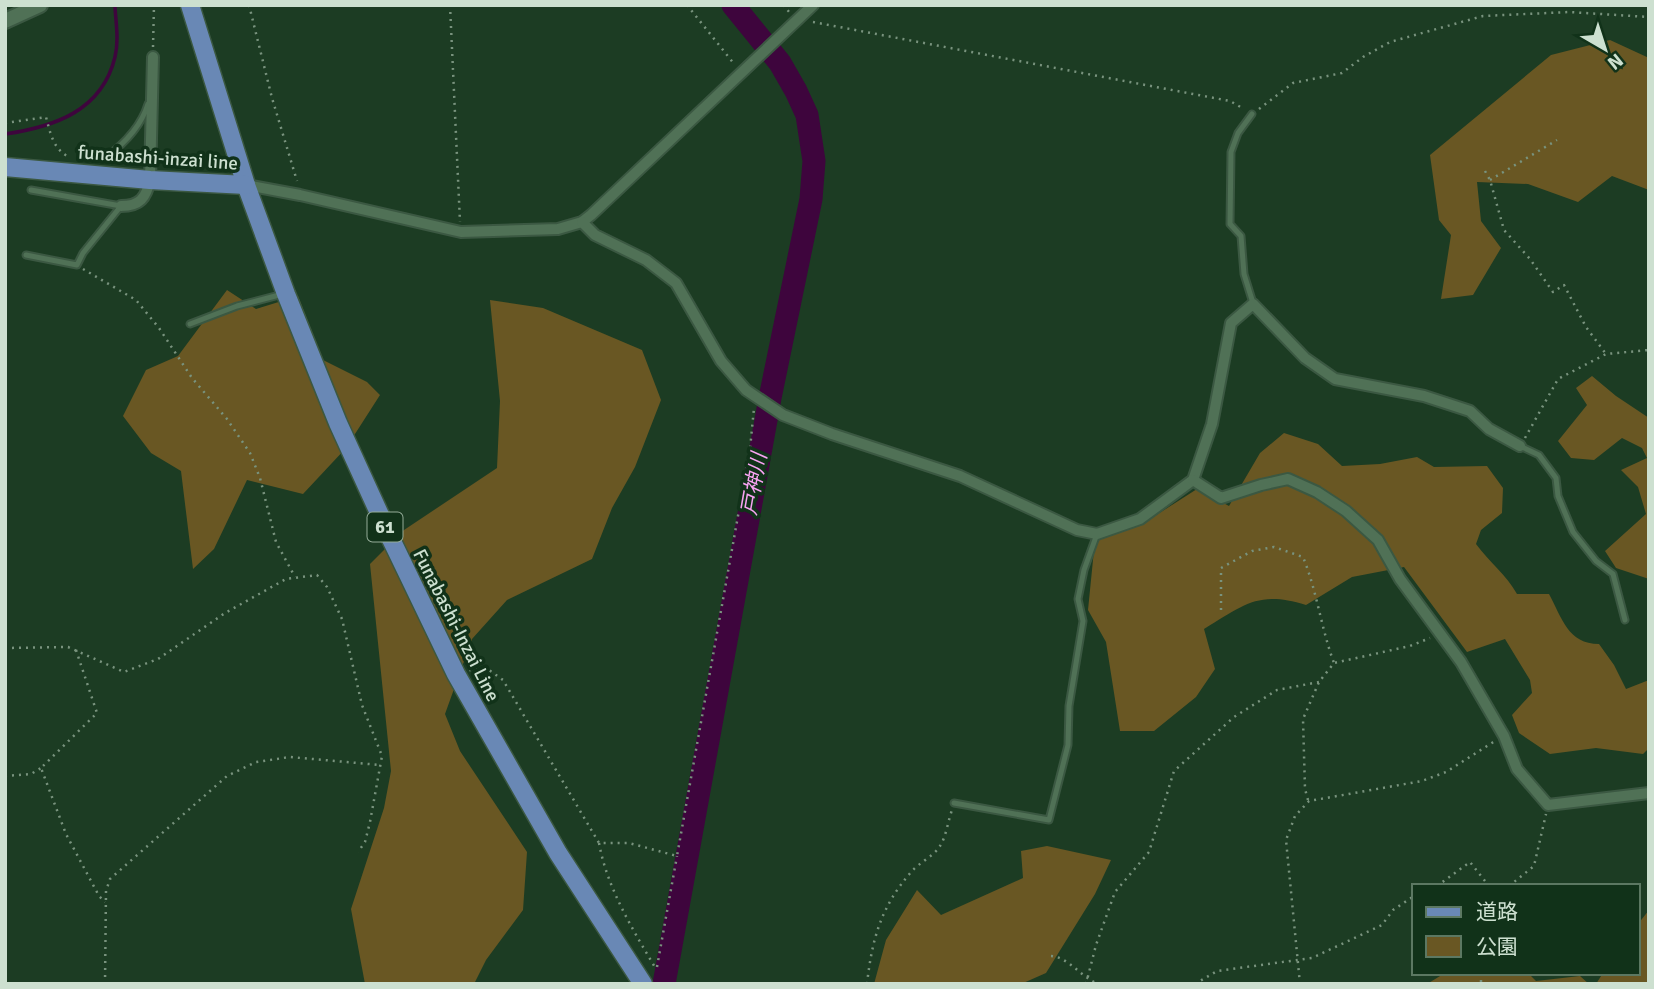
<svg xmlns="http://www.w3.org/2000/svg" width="1654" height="989" viewBox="0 0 1654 989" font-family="Signika,'Noto Sans JP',sans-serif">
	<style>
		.green { fill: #695723 }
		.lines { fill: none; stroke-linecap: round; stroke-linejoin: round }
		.stream { stroke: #3e053d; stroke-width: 3.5 }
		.river { stroke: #3e053d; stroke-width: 23 }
		.service-casing { stroke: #3b5842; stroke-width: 9 }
		.minor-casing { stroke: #3b5842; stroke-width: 14 }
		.tertiary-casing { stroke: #3b5842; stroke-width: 18 }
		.primary-casing { stroke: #3b5842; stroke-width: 21 }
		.path { stroke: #79937e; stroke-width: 2.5; stroke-dasharray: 2 5; stroke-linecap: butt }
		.service { stroke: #507156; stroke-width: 5 }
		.minor { stroke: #507156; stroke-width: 10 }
		.tertiary { stroke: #507156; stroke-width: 14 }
		.primary { stroke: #6988b5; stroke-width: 18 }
		.labels { text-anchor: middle; stroke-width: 7; stroke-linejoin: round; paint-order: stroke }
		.shield { fill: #113219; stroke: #95ac99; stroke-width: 2 }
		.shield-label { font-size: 18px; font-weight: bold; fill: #cde0d0 }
		.street-label { font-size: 19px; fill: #cde0d0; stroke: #113219 }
		.water-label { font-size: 21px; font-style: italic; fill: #f8a3f2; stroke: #113219 }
	</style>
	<rect width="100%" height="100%" fill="#1c3c23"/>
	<g class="green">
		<polygon points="1610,40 1649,58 1649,190 1612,176 1578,202 1528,184 1477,182 1481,221 1501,248 1473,295 1441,299 1451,235 1439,220 1430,155 1551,55"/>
		<polygon points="227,290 256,309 298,296 323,360 367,382 380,395 346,448 303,494 247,480 214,549 193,569 181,471 151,453 123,416 146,370 178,356"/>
		<polygon points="490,300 543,308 642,350 661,400 635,467 612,508 592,559 507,600 472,639 445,714 460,751 527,852 523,910 486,960 474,984 365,984 351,909 384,808 391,771 370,564 404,530 497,468 500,401"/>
		<polygon points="1592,376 1616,396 1649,418 1649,579 1616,568 1605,551 1646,514 1638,487 1621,470 1647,458 1642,448 1622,438 1594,460 1571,458 1558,441 1587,405 1576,388"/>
		<path d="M1284,433L1318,444L1342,466L1380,464L1417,457L1434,467L1487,466L1503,488L1502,513L1481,530L1476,544C1490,563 1506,574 1517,594H1549C1562,618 1568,644 1599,644L1614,665L1626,689L1649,680V748L1643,754L1596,748L1550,754L1519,733L1512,715L1532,693L1530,680L1505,639L1467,652L1404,567L1352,577L1306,605C1258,590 1244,605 1204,629L1215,669L1196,697L1154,731H1120L1106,642L1088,610L1095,540L1150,519L1197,489L1229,506L1260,453Z"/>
		<polygon points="1047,846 1111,860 1095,894 1046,973 1021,984 874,984 886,940 917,890 941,915 1023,878 1021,851"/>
		<polygon points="1649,910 1649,984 1596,984 1603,973 1638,973 1638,924"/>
		<polygon points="1445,973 1528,973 1536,981 1580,976 1589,984 1427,984"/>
	</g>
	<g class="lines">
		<path class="stream" d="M5,134C54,127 102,111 115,57C119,40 116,24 115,7"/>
		<polyline class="river" points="664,984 770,398 811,199 814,161 807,115 796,91 780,63 733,5"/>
		<defs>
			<g id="service">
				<polyline points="1252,114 1238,133 1231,152 1230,224 1241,236 1244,274 1253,303"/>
				<path d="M105,158C124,144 141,127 148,104"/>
				<polyline points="26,255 77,265 83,253 121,206 31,190"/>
				<polyline points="190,324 237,306 283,294"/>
				<polyline points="1520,446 1539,455 1556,478 1558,496 1573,532 1596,561 1613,574 1625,620"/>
				<polyline points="954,803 1049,820 1068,745 1069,706 1083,621 1078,599 1084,570 1097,534"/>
			</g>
			<g id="minor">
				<polyline points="246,185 300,195 461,232 558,229 582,222 591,215 813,5"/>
				<path d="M121,206C140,206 146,198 150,180L153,57"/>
				<polyline points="582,222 595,235 646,260 676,283 721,361 746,390 783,415 832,434 960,476 1077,530 1097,534 1140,519 1193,480 1212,424 1231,323 1253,304 1305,358 1335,379 1424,396 1470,411 1489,429 1520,446"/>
				<polyline points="1193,480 1221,498 1261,485 1288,479 1317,492 1346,511 1378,540 1400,579 1461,662 1504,736 1517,769 1548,805 1649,793"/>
			</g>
			<polyline id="tertiary" points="5,21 40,5"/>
			<g id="primary">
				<polyline points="190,5 246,185 286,294 338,423 390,537 456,674 558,853 643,984"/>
				<polyline points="5,167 150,180 246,185"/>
			</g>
		</defs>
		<use href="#service" class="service-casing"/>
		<use href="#minor" class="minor-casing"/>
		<use href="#tertiary" class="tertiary-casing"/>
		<use href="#primary" class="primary-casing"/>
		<g class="path">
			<polyline points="249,5 272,98 297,181"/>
			<polyline points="450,5 460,222"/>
			<polyline points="687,5 735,65"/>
			<polyline points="783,5 790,13"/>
			<polyline points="813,22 1230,101 1244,109"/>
			<polyline points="153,47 154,5"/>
			<polyline points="1259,109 1293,83 1342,73 1363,57 1390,42 1483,16 1569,12 1649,17"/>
			<path d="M5,123L46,117C50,132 53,148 67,156"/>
			<polyline points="1485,171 1490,180 1504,230 1530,259 1553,292 1564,285 1586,327 1606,354"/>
			<polyline points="1490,180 1557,140"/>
			<polyline points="83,269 136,300 159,328 192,378 227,419 250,453 260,478 276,542 295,577"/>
			<polyline points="1525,438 1558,379 1606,354 1649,350"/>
			<path d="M1221,610V568L1252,551L1274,547L1303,557C1317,591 1321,628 1334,663"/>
			<polyline points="5,648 68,647 124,672 158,659 225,613 286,579 317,575 327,587 342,619 362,705 382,756 370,822 365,842 358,852"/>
			<polyline points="76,650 97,713 41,768 66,834 99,896 105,902"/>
			<polyline points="469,670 489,670 503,680 599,843 629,843 677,856 750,449 754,408"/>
			<polyline points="5,776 31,774 41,768"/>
			<polyline points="1308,800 1305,789 1303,719 1319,682 1334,663 1410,646 1430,638"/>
			<path d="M599,843C607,888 633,930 656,969"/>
			<polyline points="1437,886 1470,862 1489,886"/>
			<polyline points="1509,886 1534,866 1546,814"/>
			<path d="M1051,956C1068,957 1081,977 1098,984"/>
			<polyline points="657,967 677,856"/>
			<polyline points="1481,973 1481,984"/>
			<polyline points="105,984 106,891 110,879 227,776 256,762 290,757 380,765"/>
			<path d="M867,984C872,939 881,906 912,871C920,862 934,856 940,846C946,837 948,821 952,810"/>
			<polyline points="1086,984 1096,945 1115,892 1149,852 1174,771 1234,717 1277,690 1319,682"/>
			<polyline points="1195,984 1217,971 1312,958 1382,925 1393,910 1414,896"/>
			<polyline points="1300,984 1286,840 1295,816 1309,801 1422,781 1446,772 1495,741"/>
		</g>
		<use href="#service" class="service"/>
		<use href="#minor" class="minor"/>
		<use href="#tertiary" class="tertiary"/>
		<use href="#primary" class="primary"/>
	</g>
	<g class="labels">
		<rect class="shield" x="367.5" y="512.5" width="35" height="29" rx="5"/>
		<g class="shield-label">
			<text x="385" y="533">61</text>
		</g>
		<g class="street-label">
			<text transform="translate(158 157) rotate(4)" y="7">funabashi-inzai line</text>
			<text transform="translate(457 625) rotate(63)" y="7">Funabashi-Inzai Line</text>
		</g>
		<g class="water-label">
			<text transform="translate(754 484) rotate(-80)" y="7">戸神川</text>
		</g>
	</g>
	<rect width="1654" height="989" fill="none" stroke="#cde0d0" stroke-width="14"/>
	<rect x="1412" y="884" width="228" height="91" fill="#113219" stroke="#5c7862" stroke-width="2"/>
	<rect x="1426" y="907" width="35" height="10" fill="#6988b5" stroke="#5c7862" stroke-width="2"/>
	<text x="1476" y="919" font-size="21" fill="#cde0d0">道路</text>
	<rect x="1426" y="936" width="35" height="21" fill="#695723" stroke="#5c7862" stroke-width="2"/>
	<text x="1476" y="954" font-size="21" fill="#cde0d0">公園</text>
	<g transform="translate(1605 49) rotate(141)" stroke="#113219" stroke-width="5" paint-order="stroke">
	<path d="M0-5L12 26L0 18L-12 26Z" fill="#cde0d0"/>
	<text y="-10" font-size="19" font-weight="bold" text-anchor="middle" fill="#cde0d0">N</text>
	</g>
</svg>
